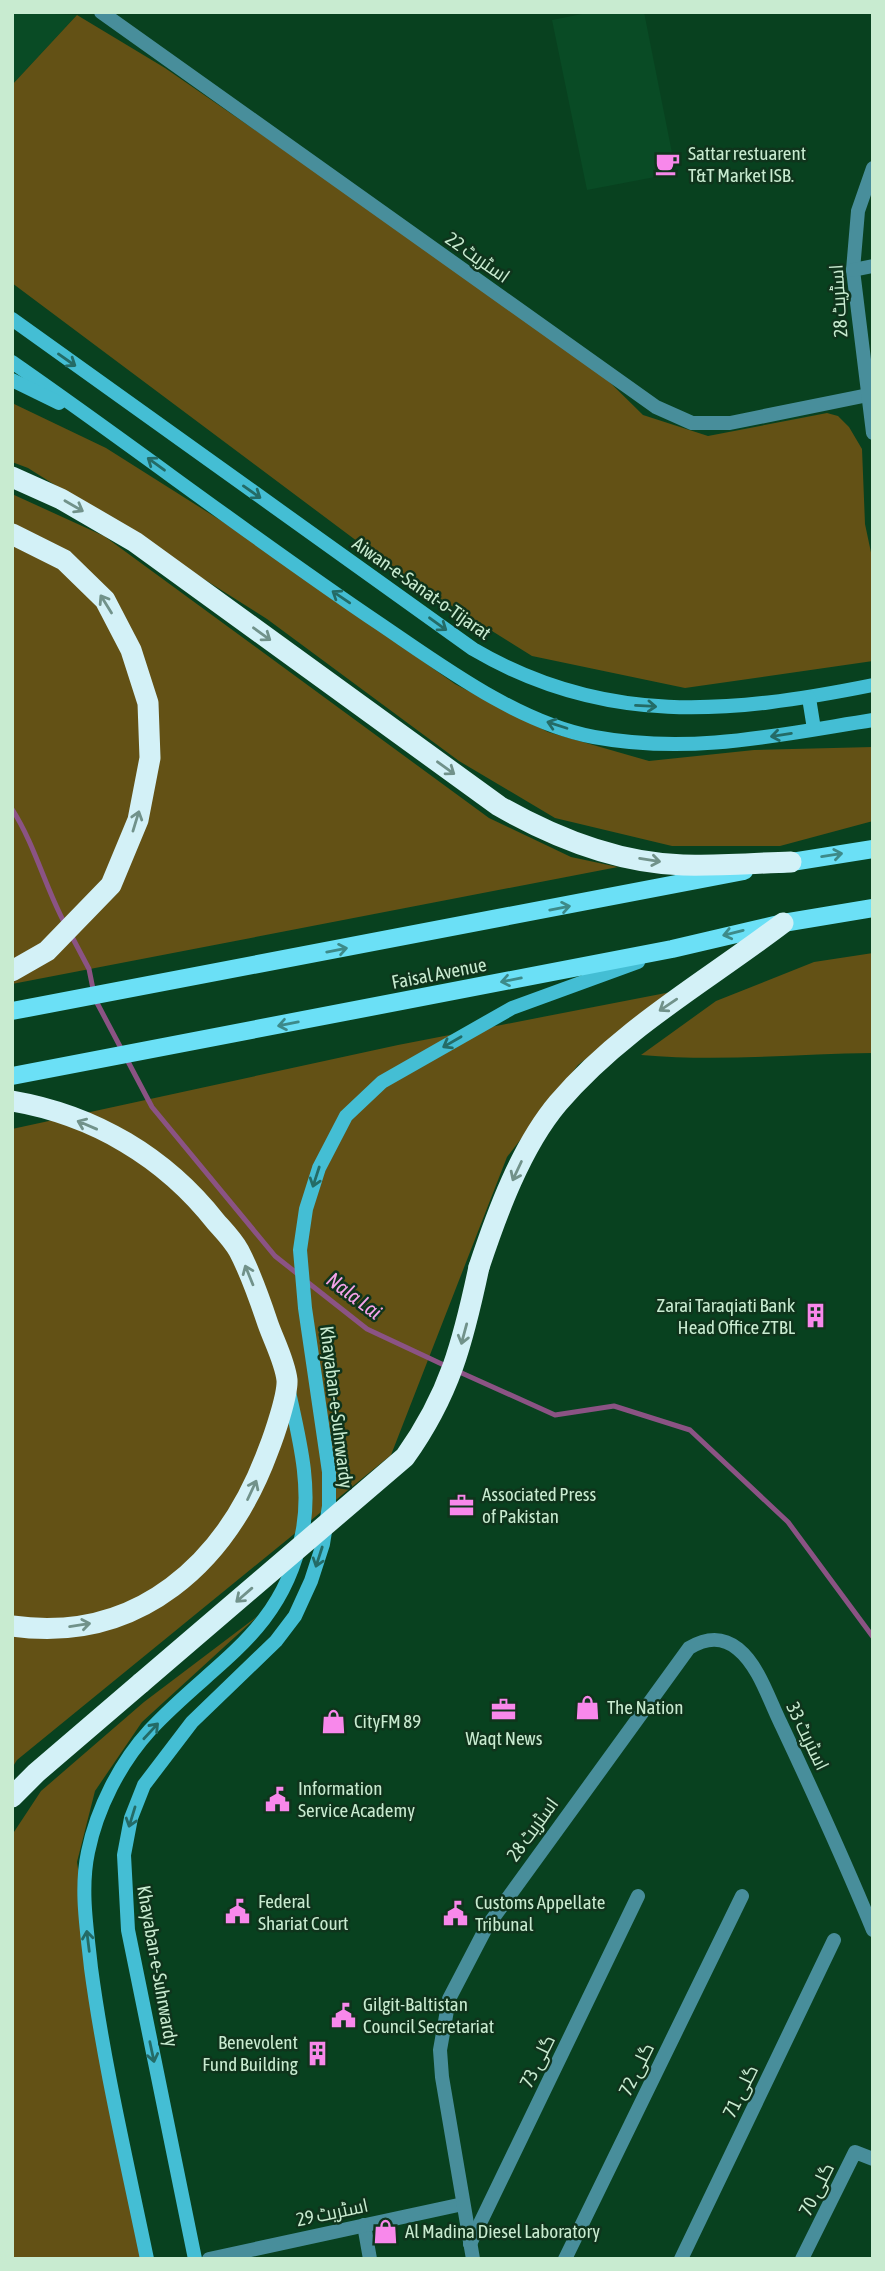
<svg xmlns="http://www.w3.org/2000/svg" width="885" height="2271" viewBox="0 0 885 2271" font-family="'Asap Condensed',Cairo,sans-serif">
	<style>
		.built { fill: #094b25 }
		.green { fill: #635115 }
		.lines { fill: none; stroke-linecap: round; stroke-linejoin: round }
		.stream { stroke: #8b5384; stroke-width: 5 }
		.street { stroke: #488e9b; stroke-width: 14 }
		.secondary { stroke: #44bed4; stroke-width: 14 }
		.primary { stroke: #6be0f6; stroke-width: 18 }
		.highway { stroke: #d3f1f7; stroke-width: 21 }
		.highway-bridge { stroke: #d3f1f7; stroke-width: 21 }
		.oneway { stroke: #246b66 }
		.oneway2 { stroke: #71928a }
		.oneway3 { stroke: #3d8a89 }
		.labels { text-anchor: middle; stroke-width: 5; stroke-linejoin: round; paint-order: stroke }
		.poi-label { font-size: 19px; fill: #c8ebd0; stroke: #0f341c; text-anchor: start }
		.street-label { font-size: 19px; fill: #c8ebd0; stroke: #0f341c }
		.water-label { font-size: 21px; font-style: italic; fill: #f5a3ea; stroke: #0f341c }
	</style>
	<rect width="100%" height="100%" fill="#08411f"/>
	<g class="built">
		<polygon points="12,12 77,15 12,85"/>
		<polygon points="592,12 644,12 676,173 587,190 552,20"/>
	</g>
	<g class="green">
		<polygon points="77,15 165,68 582,355 643,415 708,436 827,413 838,416 849,427 862,449 865,524 873,562 873,661 685,688 532,656 401,574 12,283 12,85"/>
		<polygon points="12,403 106,448 250,539 455,684 548,732 649,761 754,750 873,747 873,821 780,846 672,846 555,818 459,761 267,619 28,468 12,462"/>
		<polygon points="12,494 104,536 489,818 571,857 618,867 12,984"/>
		<path d="M873,953V1053C795,1054 719,1062 641,1055L716,1001L814,962Z"/>
		<polygon points="671,992 578,1065 507,1157 391,1455 17,1760 12,1768 12,1129 398,1045"/>
		<polygon points="259,1615 142,1722 95,1791 77,1862 115,2113 143,2259 12,2259 12,1835 41,1791 144,1702"/>
	</g>
	<g class="lines">
		<g class="stream">
			<path d="M12,809C35,845 45,887 65,924"/>
			<polyline points="70,933 89,969 95,999 152,1107 275,1256 299,1275"/>
			<polyline points="306,1281 367,1329 446,1366"/>
			<polyline points="455,1370 555,1415 614,1406 690,1430 788,1522 873,1637"/>
		</g>
		<g class="street">
			<polyline points="101,12 656,407 692,423 730,423 873,394"/>
			<polyline points="873,168 858,211 853,270 873,433"/>
			<polyline points="853,270 873,266"/>
			<polyline points="364,2225 370,2259"/>
			<polyline points="470,2244 638,1896"/>
			<polyline points="209,2259 463,2204"/>
			<path d="M473,2259L442,2077L440,2050L449,1999L486,1928L689,1648C706,1638 722,1636 738,1649C759,1666 769,1700 781,1724C813,1792 844,1860 873,1930"/>
			<polyline points="565,2259 742,1896"/>
			<polyline points="681,2259 834,1940"/>
			<polyline points="802,2259 855,2152 873,2159"/>
		</g>
		<g class="secondary">
			<path d="M12,319L473,649C604,726 729,714 873,685"/>
			<path d="M12,362C136,448 255,540 380,624C442,666 518,723 594,737C691,755 778,735 873,720"/>
			<polyline points="12,380 59,403"/>
			<polyline points="809,698 814,729"/>
			<path d="M147,2259C127,2162 104,2065 91,1968C87,1929 80,1890 88,1852C97,1808 120,1763 150,1730C213,1662 282,1634 302,1534C312,1487 299,1438 289,1392"/>
			<polyline points="195,2259 128,1930 124,1855 131,1818 144,1785 192,1722 276,1641 295,1616 311,1581 323,1544 329,1506 329,1472 305,1308 300,1250 306,1209 319,1168 346,1116 382,1082 512,1008 638,962"/>
		</g>
		<g class="primary">
			<polyline points="779,864 873,849"/>
			<polyline points="12,1011 744,871"/>
			<polyline points="12,1076 672,949 783,923 873,908"/>
		</g>
		<g class="highway">
			<path d="M12,477L61,499L135,542L499,806C555,838 618,863 683,865C718,866 755,863 791,862"/>
			<polyline points="12,534 64,560 105,600 131,650 148,703 150,758 138,820 111,885 47,951 12,971"/>
			<path d="M12,1101C94,1115 165,1157 216,1222C224,1231 233,1240 239,1251C251,1274 260,1300 268,1324C274,1341 285,1362 287,1380C288,1395 274,1436 268,1451C227,1562 139,1644 12,1626"/>
			<path d="M479,1267C497,1213 521,1147 558,1103C621,1029 707,981 783,923"/>
			<polyline points="12,1797 36,1773 141,1683"/>
		</g>
		<path class="highway-bridge" d="M141,1683L405,1457C450,1394 463,1342 479,1267"/>
	</g>
	<defs><path id="oneway-shaft" d="M-6 0H5M1.5-3L5.5 0L1.5 3" fill="none" stroke-width="1.6" stroke-linecap="round" stroke-linejoin="round" transform="scale(1.75)"/></defs>
	<g class="oneway">
		<use href="#oneway-shaft" transform="translate(67 360) rotate(35)"/>
		<use href="#oneway-shaft" transform="translate(156 464) rotate(-144)"/>
		<use href="#oneway-shaft" transform="translate(252 492) rotate(35)"/>
		<use href="#oneway-shaft" transform="translate(341 597) rotate(-146)"/>
		<use href="#oneway-shaft" transform="translate(438 624) rotate(36)"/>
		<use href="#oneway-shaft" transform="translate(646 706) rotate(3)"/>
		<use href="#oneway-shaft" transform="translate(557 725) rotate(-162)"/>
		<use href="#oneway-shaft" transform="translate(781 735) rotate(171)"/>
		<use href="#oneway-shaft" transform="translate(452 1042) rotate(150)"/>
		<use href="#oneway-shaft" transform="translate(316 1177) rotate(108)"/>
		<use href="#oneway-shaft" transform="translate(319 1557) rotate(108)"/>
		<use href="#oneway-shaft" transform="translate(151 1731) rotate(-47)"/>
		<use href="#oneway-shaft" transform="translate(132 1817) rotate(107)"/>
		<use href="#oneway-shaft" transform="translate(88 1941) rotate(-97)"/>
		<use href="#oneway-shaft" transform="translate(152 2052) rotate(78)"/>
	</g>
	<g class="oneway2">
		<use href="#oneway-shaft" transform="translate(74 506) rotate(30)"/>
		<use href="#oneway-shaft" transform="translate(106 604) rotate(-122)"/>
		<use href="#oneway-shaft" transform="translate(262 634) rotate(36)"/>
		<use href="#oneway-shaft" transform="translate(446 768) rotate(36)"/>
		<use href="#oneway-shaft" transform="translate(136 821) rotate(-73)"/>
		<use href="#oneway-shaft" transform="translate(650 860) rotate(9)"/>
		<use href="#oneway-shaft" transform="translate(668 1005) rotate(146)"/>
		<use href="#oneway-shaft" transform="translate(87 1125) rotate(-157)"/>
		<use href="#oneway-shaft" transform="translate(517 1171) rotate(115)"/>
		<use href="#oneway-shaft" transform="translate(249 1275) rotate(-112)"/>
		<use href="#oneway-shaft" transform="translate(464 1334) rotate(105)"/>
		<use href="#oneway-shaft" transform="translate(252 1490) rotate(-65)"/>
		<use href="#oneway-shaft" transform="translate(244 1595) rotate(139)"/>
		<use href="#oneway-shaft" transform="translate(80 1625) rotate(-9)"/>
	</g>
	<g class="oneway3">
		<use href="#oneway-shaft" transform="translate(832 855) rotate(-9)"/>
		<use href="#oneway-shaft" transform="translate(560 908) rotate(-11)"/>
		<use href="#oneway-shaft" transform="translate(733 933) rotate(166)"/>
		<use href="#oneway-shaft" transform="translate(337 950) rotate(-11)"/>
		<use href="#oneway-shaft" transform="translate(511 980) rotate(169)"/>
		<use href="#oneway-shaft" transform="translate(288 1024) rotate(169)"/>
	</g>
	<defs>
		<symbol id="cafe-bare" viewBox="-9 -9 18 18"><path d="M-5.5-4.5H6V0H3Q3 3.5 0 3.5H-2.5Q-5.5 3.5-5.5 0ZM3-3.2v2h1.7v-2ZM-6 4.5H4V6H-6Z" fill="#f888eb" stroke="#0f341c" stroke-width="2.5" paint-order="stroke"/></symbol>
		<symbol id="building-bare" viewBox="-9 -9 18 18"><path d="M-4-6H4V6H1V3H-1V6H-4ZM-2.5-4.3h1.7v1.8h-1.7ZM.8-4.3h1.7v1.8H.8ZM-2.5-1h1.7V.8h-1.7ZM.8-1h1.7V.8H.8Z" fill="#f888eb" stroke="#0f341c" stroke-width="2.5" paint-order="stroke"/></symbol>
		<symbol id="office-bare" viewBox="-9 -9 18 18"><path d="M-6-3h4V-5.5h4V-3h4V5H-6ZM-1-4.5V-3h2v-1.5ZM-6 0V1H6V0Z" fill="#f888eb" stroke="#0f341c" stroke-width="2.5" paint-order="stroke"/></symbol>
		<symbol id="shop-bare" viewBox="-9 -9 18 18"><path d="M-5-2.5h2.3a2.7 3.5 0 0 1 5.4 0H5L5.5 6h-11ZM-1.5-2.5h3a1.5 2.3 0 0 0-3 0Z" fill="#f888eb" stroke="#0f341c" stroke-width="2.5" paint-order="stroke"/></symbol>
		<symbol id="civic-bare" viewBox="-9 -9 18 18"><path d="M-.6-6.5H3V-4.5H.6V-3L4-1V1h2V6H-6V1h2V-1L-.6-3ZM-1.2 2.5V6h2.4V2.5Z" fill="#f888eb" stroke="#0f341c" stroke-width="2.5" paint-order="stroke"/></symbol>
	</defs>
	<g fill-rule="evenodd">
		<use href="#cafe-bare" x="650" y="146" width="35" height="35"/>
		<use href="#building-bare" x="798" y="1298" width="35" height="35"/>
		<use href="#office-bare" x="444" y="1488" width="35" height="35"/>
		<use href="#shop-bare" x="570" y="1690" width="35" height="35"/>
		<use href="#office-bare" x="486" y="1692" width="35" height="35"/>
		<use href="#shop-bare" x="316" y="1704" width="35" height="35"/>
		<use href="#civic-bare" x="260" y="1782" width="35" height="35"/>
		<use href="#civic-bare" x="220" y="1894" width="35" height="35"/>
		<use href="#civic-bare" x="438" y="1896" width="35" height="35"/>
		<use href="#civic-bare" x="326" y="1998" width="35" height="35"/>
		<use href="#building-bare" x="300" y="2036" width="35" height="35"/>
		<use href="#shop-bare" x="368" y="2214" width="35" height="35"/>
	</g>
	<g class="labels">
		<g class="poi-label">
			<text x="688" y="160">Sattar restuarent<tspan x="688" dy="22">T&amp;T Market ISB.</tspan></text>
			<text x="795" y="1312" text-anchor="end">Zarai Taraqiati Bank<tspan x="795" dy="22">Head Office ZTBL</tspan></text>
			<text x="482" y="1501">Associated Press<tspan x="482" dy="22">of Pakistan</tspan></text>
			<text x="607" y="1714">The Nation</text>
			<text x="354" y="1728">CityFM 89</text>
			<text x="504" y="1745" text-anchor="middle">Waqt News</text>
			<text x="298" y="1795">Information<tspan x="298" dy="22">Service Academy</tspan></text>
			<text x="258" y="1908">Federal<tspan x="258" dy="22">Shariat Court</tspan></text>
			<text x="475" y="1909">Customs Appellate<tspan x="475" dy="22">Tribunal</tspan></text>
			<text x="363" y="2011">Gilgit-Baltistan<tspan x="363" dy="22">Council Secretariat</tspan></text>
			<text x="298" y="2049" text-anchor="end">Benevolent<tspan x="298" dy="22">Fund Building</tspan></text>
			<text x="405" y="2238">Al Madina Diesel Laboratory</text>
		</g>
		<g class="street-label">
			<text transform="translate(478 257) rotate(35)" y="7">اسٹریٹ 22</text>
			<text transform="translate(838 301) rotate(-94)" y="7">اسٹریٹ 28</text>
			<text transform="translate(422 588) rotate(35)" y="7">Aiwan-e-Sanat-o-Tijarat</text>
			<text transform="translate(439 973) rotate(-11)" y="7">Faisal Avenue</text>
			<text transform="translate(337 1407) rotate(83)" y="7">Khayaban-e-Suhrwardy</text>
			<text transform="translate(808 1736) rotate(64)" y="7">اسٹریٹ 33</text>
			<text transform="translate(532 1829) rotate(-54)" y="7">اسٹریٹ 28</text>
			<text transform="translate(158 1966) rotate(80)" y="7">Khayaban-e-Suhrwardy</text>
			<text transform="translate(537 2061) rotate(-64)" y="7">گلی 73</text>
			<text transform="translate(636 2069) rotate(-64)" y="7">گلی 72</text>
			<text transform="translate(740 2091) rotate(-64)" y="7">گلی 71</text>
			<text transform="translate(816 2189) rotate(-64)" y="7">گلی 70</text>
			<text transform="translate(332 2212) rotate(-12)" y="7">اسٹریٹ 29</text>
		</g>
		<g class="water-label">
			<text transform="translate(354 1296) rotate(37)" y="7">Nala Lai</text>
		</g>
	</g>
	<rect width="885" height="2271" fill="none" stroke="#c8ebd0" stroke-width="28"/>
</svg>
